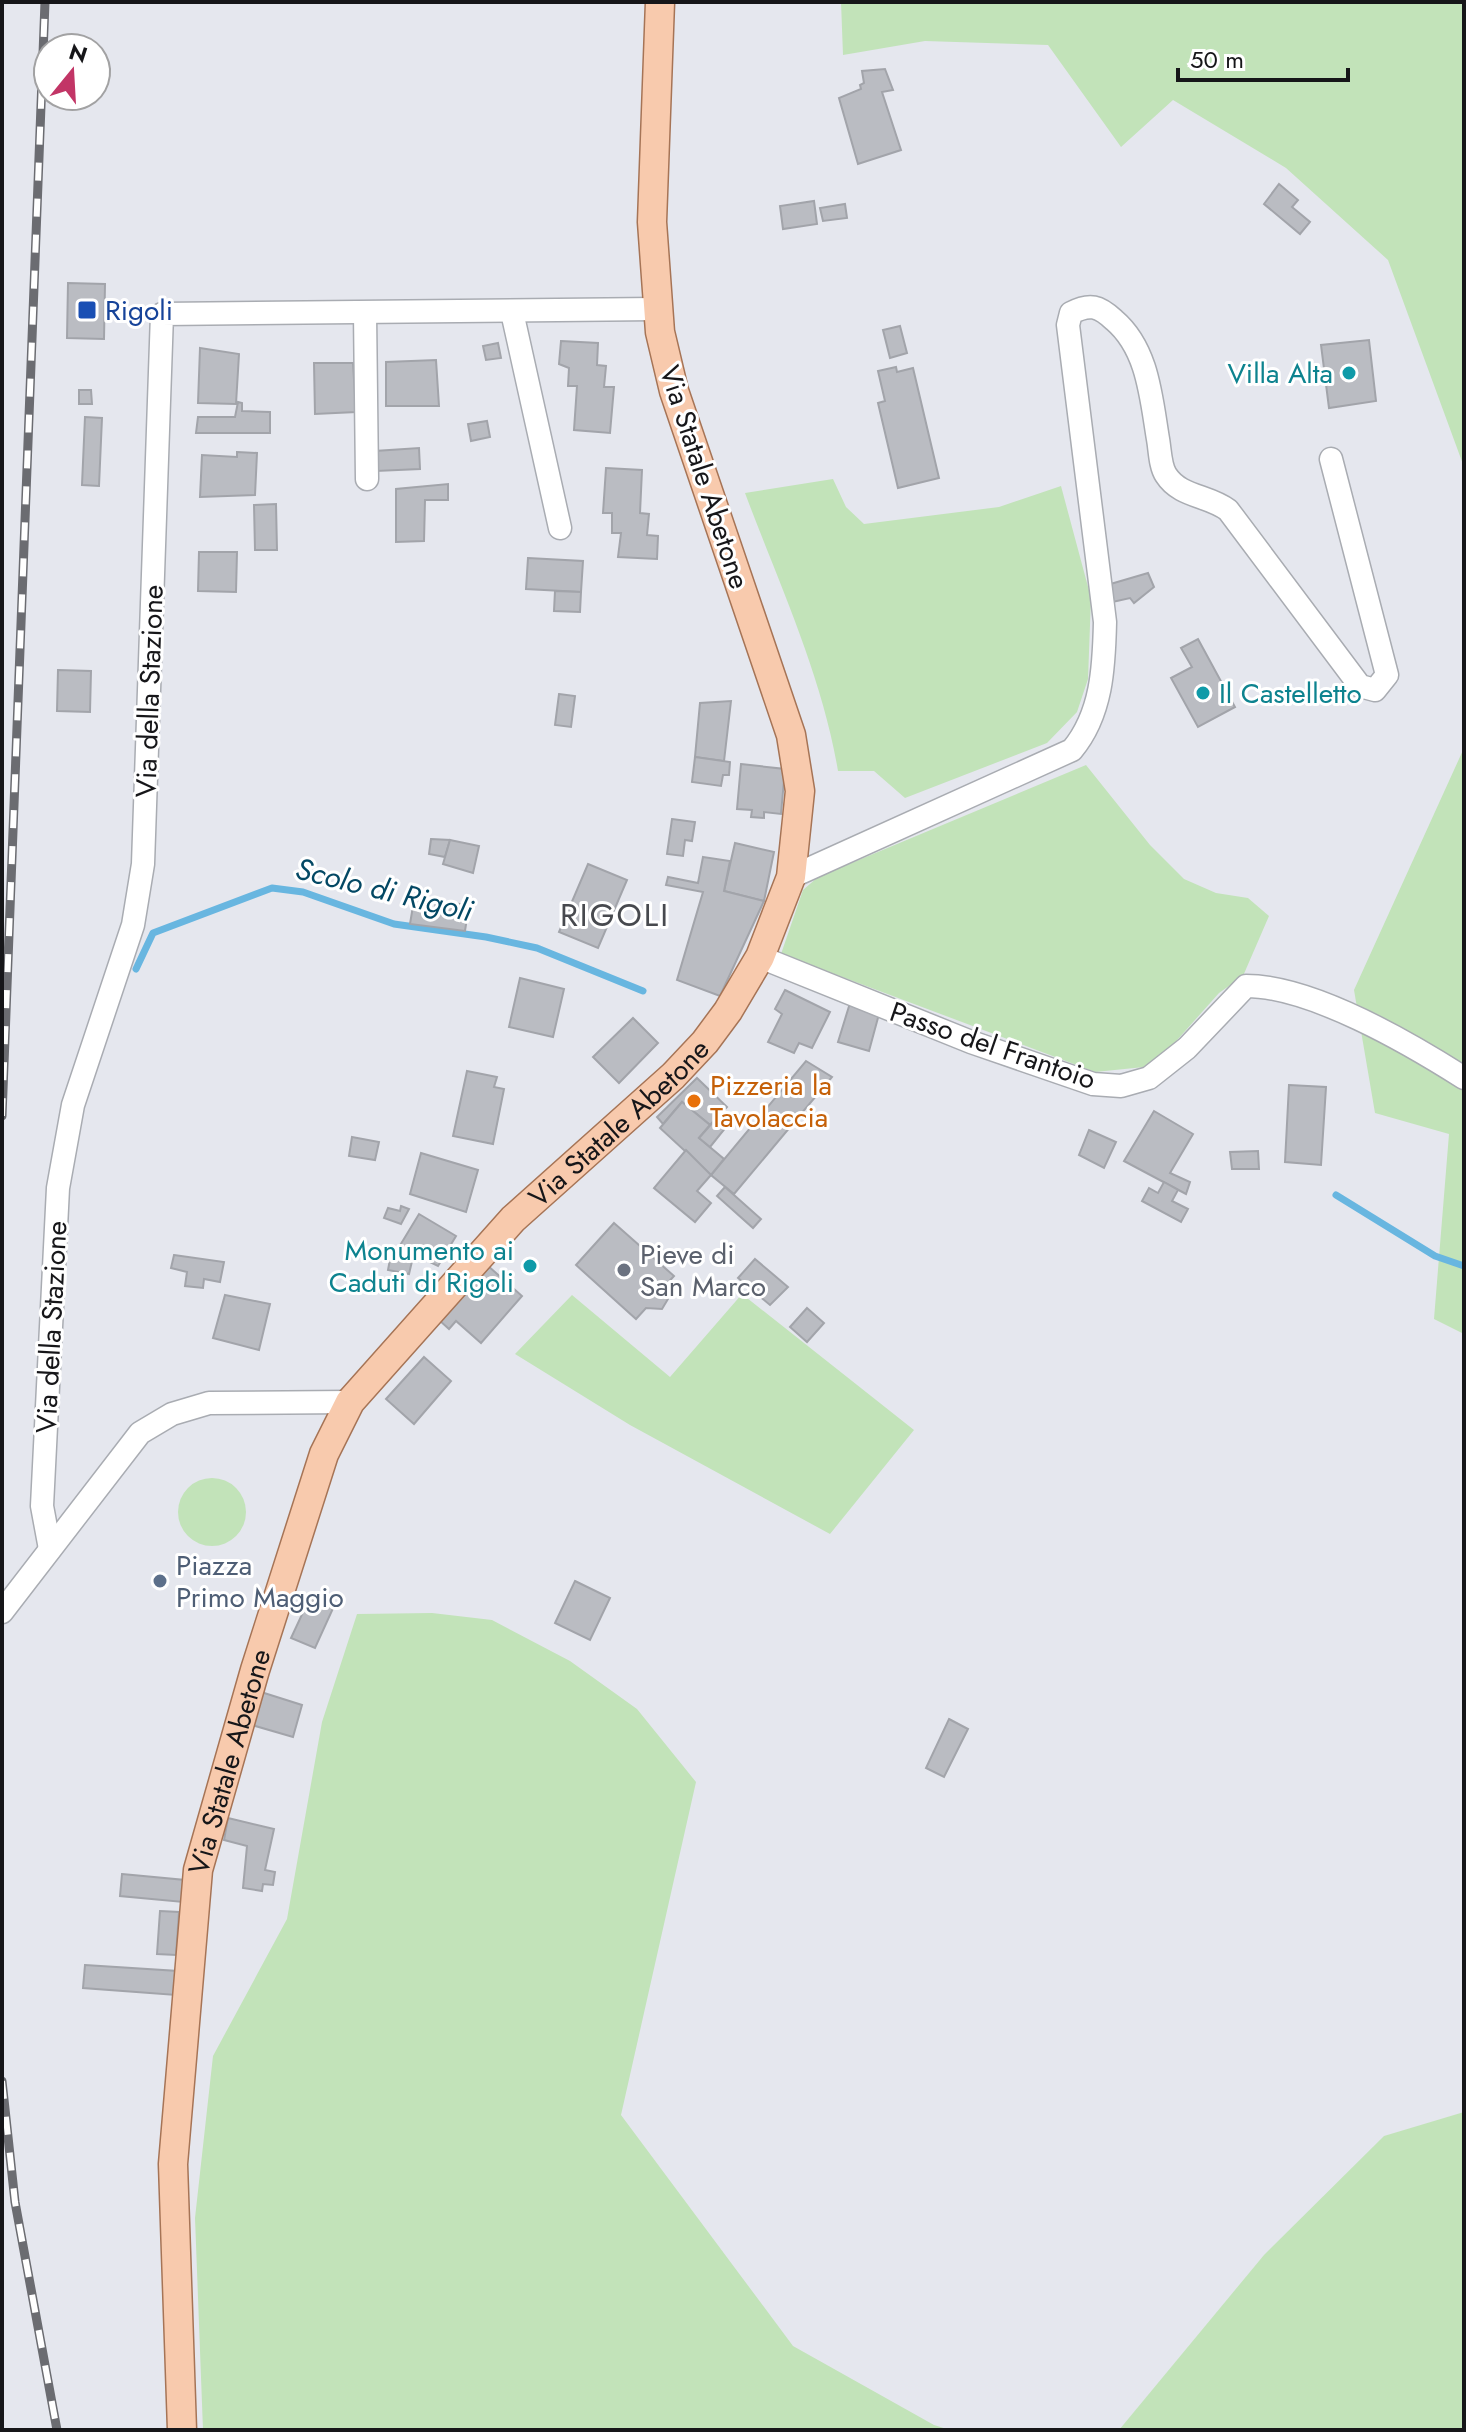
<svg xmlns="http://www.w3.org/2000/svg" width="1466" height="2432" viewBox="0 0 1466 2432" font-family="Jost,sans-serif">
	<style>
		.green { fill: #c2e3b9 }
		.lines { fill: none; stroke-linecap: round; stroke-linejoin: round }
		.stream { stroke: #68b6e0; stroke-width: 7 }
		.building { fill: #babcc2; stroke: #a2a4aa; stroke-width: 2 }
		.minor-casing { stroke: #a9acb2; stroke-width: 25 }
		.major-casing { stroke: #a67456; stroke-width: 31 }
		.minor { stroke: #fff; stroke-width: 22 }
		.major { stroke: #f8caad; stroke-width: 28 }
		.rail-casing { stroke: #6b6c71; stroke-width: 9 }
		.rail { stroke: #fff; stroke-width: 6; stroke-dasharray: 18; stroke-linecap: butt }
		.transit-dot { fill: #1a4fb4; stroke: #fff; stroke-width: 3 }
		.culture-dot { fill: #0f9aa8; stroke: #fff; stroke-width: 3 }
		.food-dot { fill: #e8710a; stroke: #fff; stroke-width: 3 }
		.worship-dot { fill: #6b7280; stroke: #fff; stroke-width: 3 }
		.service-dot { fill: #5c6f8a; stroke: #fff; stroke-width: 3 }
		.labels { text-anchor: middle; stroke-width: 6; stroke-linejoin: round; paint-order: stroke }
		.transit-label { font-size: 28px; fill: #164399; stroke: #fff; text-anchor: start }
		.culture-label { font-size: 28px; fill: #0d838f; stroke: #fff; text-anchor: end }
		.street-label { font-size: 28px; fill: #161619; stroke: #fff }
		.food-label { font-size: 28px; fill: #c56008; stroke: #fff; text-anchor: start }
		.worship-label { font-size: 28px; fill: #5b616d; stroke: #fff; text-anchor: start }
		.service-label { font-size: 28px; fill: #4e5e75; stroke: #fff; text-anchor: start }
		.water-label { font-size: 30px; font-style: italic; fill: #034864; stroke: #fff }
		.quarter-label { font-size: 32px; letter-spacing: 2px; fill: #47494e; stroke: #fff }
	</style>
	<rect width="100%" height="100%" fill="#e5e7ee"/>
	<g class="green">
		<polygon points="841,2 1464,2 1464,467 1388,260 1286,168 1173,100 1121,147 1048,45 925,41 843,55"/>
		<path d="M833,479L846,507L864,524L999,507L1061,486L1091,598L1088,679L1077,712L1047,743L905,798L874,771H838C822,675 779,584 745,493Z"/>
		<polygon points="1464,748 1464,1334 1434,1319 1449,1134 1375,1113 1354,990"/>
		<polygon points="1086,765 1150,845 1184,879 1216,893 1248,898 1269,916 1243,976 1219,993 1154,1066 1095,1072 781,954 803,890 818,877"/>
		<polygon points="742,1294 914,1430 830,1534 630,1425 515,1354 572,1295 670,1377"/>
		<circle cx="212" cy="1512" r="34"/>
		<polygon points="432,1613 492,1620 570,1661 637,1709 696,1782 621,2115 793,2346 934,2425 950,2430 203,2430 195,2218 213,2056 287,1919 322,1722 357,1614"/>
		<polygon points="1464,2112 1464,2430 1119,2430 1264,2255 1384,2136"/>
	</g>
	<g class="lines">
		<g class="stream">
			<polyline points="136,969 153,933 272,888 303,892 394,924 486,937 537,948 643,991"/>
			<polyline points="1336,1195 1435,1256 1464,1266"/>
		</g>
	</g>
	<g class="building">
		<polygon points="885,69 893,90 882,92 901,150 858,164 839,98 861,89 860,85 864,83 862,71"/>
		<polygon points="1279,184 1298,200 1292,207 1310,222 1300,234 1264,204"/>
		<polygon points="814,201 817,224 783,229 780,206"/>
		<polygon points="845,204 847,218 823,221 820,208"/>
		<polygon points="68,283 105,284 104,339 67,338"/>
		<polygon points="900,326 907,353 890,358 883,330"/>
		<polygon points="1369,340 1376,401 1329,408 1321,345"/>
		<polygon points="561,341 598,343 597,365 606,366 604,387 614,387 610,433 574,430 577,386 568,386 569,368 559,364"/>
		<polygon points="498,343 501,358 486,360 483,346"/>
		<polygon points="200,348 239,354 236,404 198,403"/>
		<polygon points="436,360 439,406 386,406 386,362"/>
		<polygon points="314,363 353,363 356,412 315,414"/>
		<polygon points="896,367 897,372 913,368 939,478 898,488 878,403 885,401 878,371"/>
		<polygon points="79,390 91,390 92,404 79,404"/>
		<polygon points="238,402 242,403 242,411 270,412 270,433 196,433 198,417 235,417"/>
		<polygon points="85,417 102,418 99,486 82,485"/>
		<polygon points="487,421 490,437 471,441 468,424"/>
		<polygon points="419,448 420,469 376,471 375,451"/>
		<polygon points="237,452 257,453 255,495 200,497 202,455 237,457"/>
		<polygon points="606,468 642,470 640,513 649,514 647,535 658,536 657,559 618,557 621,533 612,533 612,513 603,513"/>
		<polygon points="448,484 448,500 425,500 424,541 396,542 396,489"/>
		<polygon points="276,504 277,550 255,550 254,505"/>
		<polygon points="199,552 237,552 236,592 198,591"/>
		<polygon points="528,558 583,561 581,592 526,589"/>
		<polygon points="1148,573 1154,587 1134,603 1130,598 1108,603 1107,585"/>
		<polygon points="555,591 581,592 580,612 554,611"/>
		<polygon points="1198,639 1235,707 1198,727 1171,678 1192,667 1181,648"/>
		<polygon points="58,670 91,671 90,712 57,711"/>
		<polygon points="559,694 575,696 571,727 555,725"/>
		<polygon points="731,701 724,761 695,757 700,703"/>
		<polygon points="695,757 730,762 729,775 723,775 721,786 692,782"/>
		<polygon points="741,764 785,769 781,814 764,812 764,818 751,817 752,810 737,809"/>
		<polygon points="672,819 695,822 692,841 685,840 683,856 667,854"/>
		<polygon points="431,839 450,840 445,857 429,854"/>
		<polygon points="450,840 479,846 473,873 443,864"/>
		<polygon points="735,843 774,852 764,901 724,891"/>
		<polygon points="703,857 730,861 724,891 764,901 720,996 677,980 703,892 666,885 668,877 698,883"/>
		<polygon points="588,864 627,880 598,948 559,932"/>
		<polygon points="436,901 469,905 465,931 410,924 413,906 435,909"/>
		<polygon points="520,978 564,989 553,1037 509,1027"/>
		<polygon points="785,990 830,1012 812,1048 799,1043 794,1053 768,1042 782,1014 775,1009"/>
		<polygon points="850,1003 879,1014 869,1051 838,1042"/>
		<polygon points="633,1018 658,1043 619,1083 593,1057"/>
		<polygon points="806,1061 832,1077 734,1194 711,1175"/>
		<polygon points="467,1071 497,1077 494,1087 504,1089 493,1144 453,1136"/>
		<polygon points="697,1078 727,1107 710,1125 682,1102 663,1124 657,1117"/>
		<polygon points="1289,1085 1326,1087 1321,1165 1285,1162"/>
		<polygon points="682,1102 710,1125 699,1138 724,1159 711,1175 660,1128"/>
		<polygon points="1154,1111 1193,1134 1170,1173 1190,1182 1186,1194 1124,1161"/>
		<polygon points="721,1113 731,1121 710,1147 699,1138"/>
		<polygon points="1089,1130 1116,1142 1104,1168 1079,1155"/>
		<polygon points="352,1137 379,1142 375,1160 349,1156"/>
		<polygon points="686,1150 711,1175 697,1191 711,1203 695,1222 654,1188"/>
		<polygon points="1258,1151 1259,1169 1232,1169 1230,1152"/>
		<polygon points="421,1153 478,1170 466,1212 410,1194"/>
		<polygon points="1164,1182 1178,1190 1172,1201 1188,1209 1181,1222 1142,1201 1149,1188 1158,1193"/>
		<polygon points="725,1187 761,1219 753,1228 717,1196"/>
		<polygon points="401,1206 409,1209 401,1224 384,1218 388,1208 400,1211"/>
		<polygon points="419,1214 456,1236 438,1266 399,1247"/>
		<polygon points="614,1223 674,1276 663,1288 668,1299 662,1309 646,1308 636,1319 576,1265"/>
		<polygon points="391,1254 413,1257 409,1274 388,1270"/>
		<polygon points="174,1255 224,1262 220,1282 204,1279 203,1288 185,1286 187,1272 171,1268"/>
		<polygon points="755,1259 788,1287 770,1305 738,1278"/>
		<polygon points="487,1265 522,1296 481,1343 456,1321 449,1329 439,1320"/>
		<polygon points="225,1295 270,1304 259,1350 213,1338"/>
		<polygon points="807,1308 824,1323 807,1342 790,1327"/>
		<polygon points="424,1357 451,1381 414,1424 386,1399"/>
		<polygon points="575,1581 610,1598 590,1640 555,1623"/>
		<polygon points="312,1593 335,1604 315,1648 291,1638"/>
		<polygon points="261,1692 302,1705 293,1737 252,1725"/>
		<polygon points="949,1719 968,1729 944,1777 926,1768"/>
		<polygon points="228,1818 274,1829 265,1870 275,1872 273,1885 263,1884 262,1891 243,1888 247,1846 224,1840"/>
		<polygon points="122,1874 185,1880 183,1902 120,1896"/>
		<polygon points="160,1911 179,1912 176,1955 157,1954"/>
		<polygon points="85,1965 178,1971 176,1995 83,1988"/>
	</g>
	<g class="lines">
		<defs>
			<g id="minor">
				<polyline points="512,312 560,528"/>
				<polyline points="365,313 367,479"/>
				<path d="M791,877L1072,750C1102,714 1104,667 1105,622L1068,325L1071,313C1090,303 1099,306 1114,320C1148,349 1151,397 1158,439C1160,450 1160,466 1166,475C1180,497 1208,495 1228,510L1360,686L1375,690L1387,675L1331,459"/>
				<path d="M760,957L971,1042L1093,1084L1121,1086L1149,1078L1187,1048L1246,986C1311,986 1409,1043 1464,1078"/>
				<polyline points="50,1549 42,1506 58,1188 73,1105 133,925 143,864 162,314 656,309"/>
				<polyline points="2,1612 140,1433 172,1414 209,1403 350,1402"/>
			</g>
			<g id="major">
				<path id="s1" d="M182,2430L173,2164L198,1870L255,1670L324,1454L350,1402L513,1219L673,1076L705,1042L728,1011L760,957L791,877L800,791L791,735L674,391L660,332L652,222L660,2"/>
			</g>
		</defs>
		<use href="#minor" class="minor-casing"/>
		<use href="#major" class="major-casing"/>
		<use href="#minor" class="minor"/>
		<use href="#major" class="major"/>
		<defs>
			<g id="rail">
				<polyline points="2,1116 45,2"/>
				<polyline points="2,2081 15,2202 57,2430"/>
			</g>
		</defs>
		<use href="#rail" class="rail-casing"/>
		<use href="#rail" class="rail"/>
	</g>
	<rect class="transit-dot" x="77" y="300" width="20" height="20" rx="4"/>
	<g class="culture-dot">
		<circle cx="1349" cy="373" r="8"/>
		<circle cx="1203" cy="693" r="8"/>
		<circle cx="530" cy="1266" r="8"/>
	</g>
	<circle class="food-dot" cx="694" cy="1101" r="8"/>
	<circle class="worship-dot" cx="624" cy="1270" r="8"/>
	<circle class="service-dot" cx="160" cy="1581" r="8"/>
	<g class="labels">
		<g class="transit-label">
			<text x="105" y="320">Rigoli</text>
		</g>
		<g class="culture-label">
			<text x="1333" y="383">Villa Alta</text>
			<text x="1219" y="703" text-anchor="start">Il Castelletto</text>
			<text x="514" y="1260">Monumento ai<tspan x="514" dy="32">Caduti di Rigoli</tspan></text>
		</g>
		<g class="street-label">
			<text transform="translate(705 477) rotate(72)" y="10">Via Statale Abetone</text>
			<text transform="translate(149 691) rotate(-88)" y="10">Via della Stazione</text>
			<text transform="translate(993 1045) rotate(19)" y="10">Passo del Frantoio</text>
			<text dy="10" stroke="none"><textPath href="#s1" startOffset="1442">Via Statale Abetone</textPath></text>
			<text transform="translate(51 1327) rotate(-87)" y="10">Via della Stazione</text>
			<text dy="10" stroke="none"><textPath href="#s1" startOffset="674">Via Statale Abetone</textPath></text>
		</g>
		<g class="food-label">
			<text x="710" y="1095">Pizzeria la<tspan x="710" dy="32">Tavolaccia</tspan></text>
		</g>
		<g class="worship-label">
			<text x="640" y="1264">Pieve di<tspan x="640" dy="32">San Marco</tspan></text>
		</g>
		<g class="service-label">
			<text x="176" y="1575">Piazza<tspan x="176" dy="32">Primo Maggio</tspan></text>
		</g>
		<g class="water-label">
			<text transform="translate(384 890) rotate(14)" y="10">Scolo di Rigoli</text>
		</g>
		<g class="quarter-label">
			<text x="615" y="926">RIGOLI</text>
		</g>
	</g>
	<rect width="1466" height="2432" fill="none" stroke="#161619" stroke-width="8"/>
	<g transform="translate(72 72) rotate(18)"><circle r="38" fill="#ffffff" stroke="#a2a2a3" stroke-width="2"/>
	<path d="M0-6L14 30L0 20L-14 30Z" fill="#c23566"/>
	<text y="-12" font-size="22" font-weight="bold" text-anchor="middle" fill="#161619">N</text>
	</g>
	<path d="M1178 68v12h170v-12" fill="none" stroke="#161619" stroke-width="4"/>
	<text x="1190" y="68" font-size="24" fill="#161619" stroke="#ffffff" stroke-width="6" paint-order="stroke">50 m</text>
</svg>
